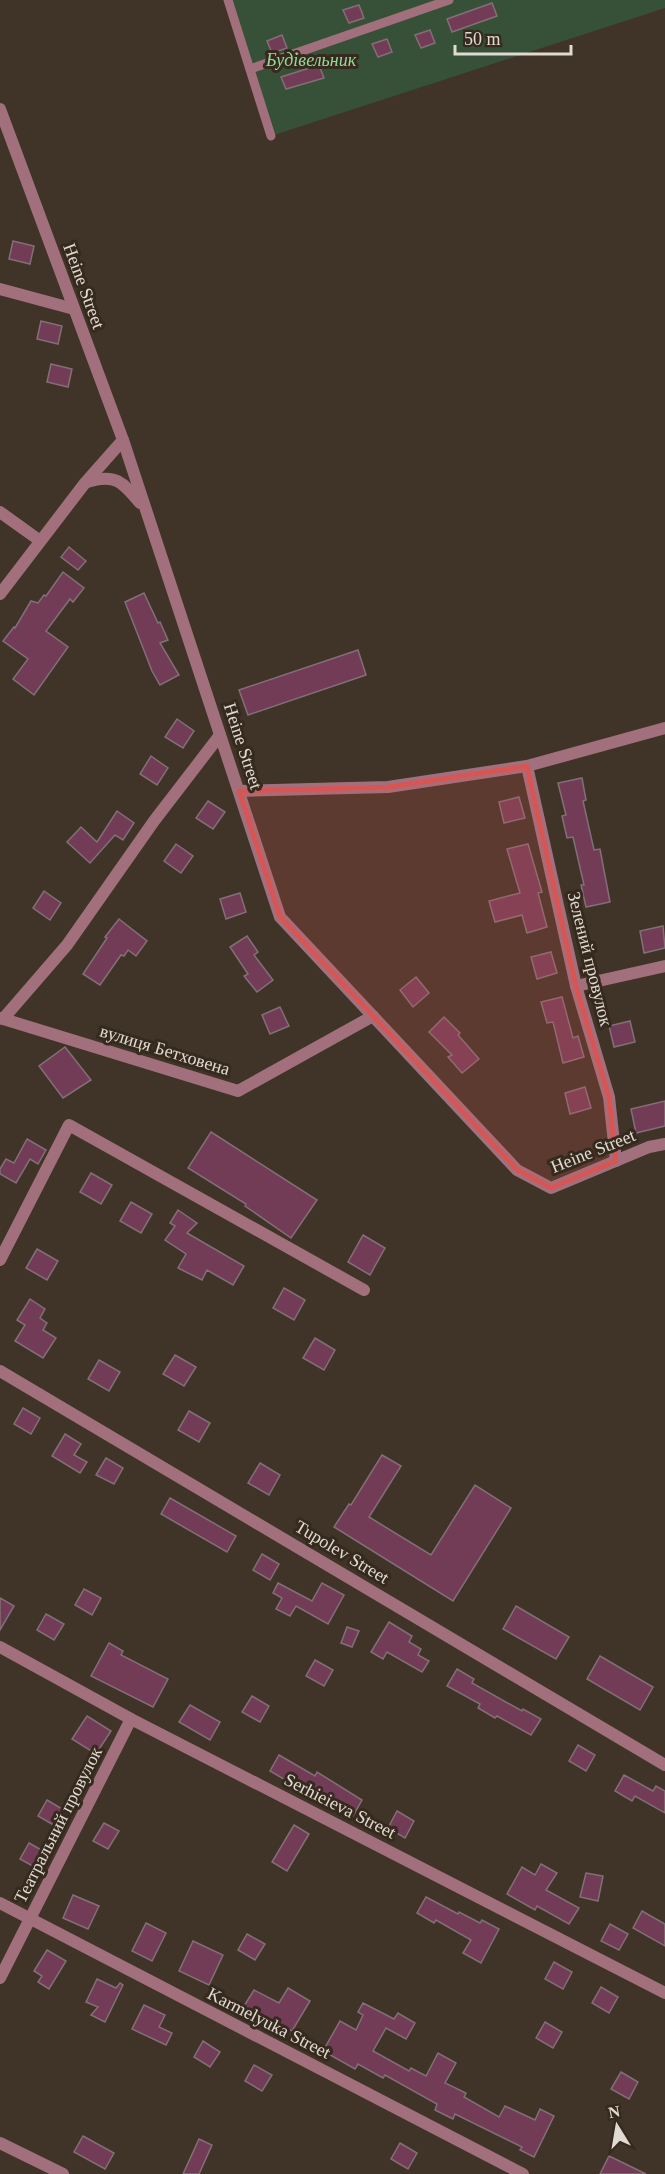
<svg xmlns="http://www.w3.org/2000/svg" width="665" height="2174" viewBox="0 0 665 2174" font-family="Georgia,serif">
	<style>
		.green { fill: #375138 }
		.building { fill: #733c56; stroke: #826f77; stroke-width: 1.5 }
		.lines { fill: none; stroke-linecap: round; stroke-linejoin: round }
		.service { stroke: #a2707c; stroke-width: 9 }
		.minor { stroke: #a2707c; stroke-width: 12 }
		.marked { fill: #d95452; fill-opacity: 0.2; stroke: #d95452; stroke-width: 4.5; stroke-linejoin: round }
		.labels { text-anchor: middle; stroke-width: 6; stroke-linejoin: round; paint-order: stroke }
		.park-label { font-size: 18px; font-style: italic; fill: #94da98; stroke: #352a1d }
		.street-label { font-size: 18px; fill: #e1dad2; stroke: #352a1d }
	</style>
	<rect width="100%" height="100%" fill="#3f3427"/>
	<polygon class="green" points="228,0 665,0 665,8 271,136"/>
	<g class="building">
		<polygon points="492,3 497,16 452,32 447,19"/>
		<polygon points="359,5 364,18 349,23 343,10"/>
		<polygon points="430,30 435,43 421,48 415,35"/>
		<polygon points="282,35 287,48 272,53 267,41"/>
		<polygon points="387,39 392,52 378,57 372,44"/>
		<polygon points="319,65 324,78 286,89 281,77"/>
		<polygon points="13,241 34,246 30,264 9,259"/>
		<polygon points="41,321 62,326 58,344 37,339"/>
		<polygon points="51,364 72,369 68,387 47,382"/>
		<polygon points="69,547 86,561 78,570 61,557"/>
		<polygon points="63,572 84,588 73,602 70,599 46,631 68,647 34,695 13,679 28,659 3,641 14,627 15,628 31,601 38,603 44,595 46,596"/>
		<polygon points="144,593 158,623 160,622 168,640 160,643 179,675 160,685 152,671 125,602"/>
		<polygon points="358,650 366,675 248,715 239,690"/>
		<polygon points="177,719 194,731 183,748 165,737"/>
		<polygon points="151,756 168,768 157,785 140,774"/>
		<polygon points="582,778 586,800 583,801 594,850 600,849 610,902 586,907 581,885 584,885 573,837 567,838 562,816 566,815 558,783"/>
		<polygon points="519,797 525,818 504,823 499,802"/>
		<polygon points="208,801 225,812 213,829 196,818"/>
		<polygon points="117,811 134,823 123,840 115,835 90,863 67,842 81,827 97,842"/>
		<polygon points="176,844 193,856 181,873 164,861"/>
		<polygon points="528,844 542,892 538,893 547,927 527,933 522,915 495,922 489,901 520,893 507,849"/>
		<polygon points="44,891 61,903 50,920 33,908"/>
		<polygon points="240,893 246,912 226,919 220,899"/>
		<polygon points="119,919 147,941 136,956 128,950 124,956 121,955 100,985 83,974 107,938 105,937"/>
		<polygon points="663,926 665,948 644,953 640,931"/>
		<polygon points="247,936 258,952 254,955 273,980 257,992 244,976 248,974 230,947"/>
		<polygon points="551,952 557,973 537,979 531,957"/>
		<polygon points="416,977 429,993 413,1007 400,990"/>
		<polygon points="562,997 573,1038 578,1036 584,1057 563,1063 553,1022 547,1023 541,1002"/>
		<polygon points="280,1007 289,1026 270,1034 262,1015"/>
		<polygon points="444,1017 460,1033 458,1035 479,1059 462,1073 448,1057 452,1055 429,1032"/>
		<polygon points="630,1021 635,1042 614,1047 609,1026"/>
		<polygon points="65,1047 91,1080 63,1098 39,1066"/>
		<polygon points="585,1087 591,1108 570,1114 565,1093"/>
		<polygon points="665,1101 665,1126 636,1133 631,1109"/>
		<polygon points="211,1132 317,1200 291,1238 245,1206 246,1204 188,1168"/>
		<polygon points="27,1139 46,1150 38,1164 30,1159 16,1183 0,1174 0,1169 6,1159 14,1163"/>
		<polygon points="91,1173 112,1185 101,1204 80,1192"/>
		<polygon points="131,1202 152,1214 141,1233 120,1221"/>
		<polygon points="178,1210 197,1223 187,1233 244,1266 233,1285 207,1270 202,1280 178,1268 186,1254 165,1240 175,1226 170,1223"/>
		<polygon points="363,1235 385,1248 370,1275 348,1262"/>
		<polygon points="37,1249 58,1261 47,1280 26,1268"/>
		<polygon points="284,1288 305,1300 294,1320 273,1308"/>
		<polygon points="30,1299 45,1309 40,1318 47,1323 43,1330 56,1338 43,1358 15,1341 25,1325 17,1320"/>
		<polygon points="315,1338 335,1350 324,1370 303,1358"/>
		<polygon points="175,1355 196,1367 184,1386 163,1374"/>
		<polygon points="99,1360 120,1372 109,1391 88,1379"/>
		<polygon points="23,1408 40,1418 31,1434 14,1424"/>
		<polygon points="189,1411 210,1423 199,1442 178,1430"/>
		<polygon points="65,1434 81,1444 74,1455 87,1462 80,1473 52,1456"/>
		<polygon points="382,1455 401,1466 369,1517 431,1555 475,1485 511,1508 453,1601 334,1527 349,1504 351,1505"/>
		<polygon points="106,1458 123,1468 114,1484 96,1475"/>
		<polygon points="260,1463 280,1475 269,1495 248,1483"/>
		<polygon points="170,1498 236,1536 227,1552 161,1514"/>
		<polygon points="262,1554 279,1564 270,1580 253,1570"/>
		<polygon points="278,1583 312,1601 322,1583 344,1595 328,1624 296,1606 290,1616 276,1609 282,1598 273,1593"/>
		<polygon points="84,1589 101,1598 92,1615 75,1605"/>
		<polygon points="0,1598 14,1606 0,1630"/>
		<polygon points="516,1606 569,1637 556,1659 503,1629"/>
		<polygon points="46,1614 64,1624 54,1640 37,1630"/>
		<polygon points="389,1622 412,1636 409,1642 421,1649 418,1655 429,1661 422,1672 387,1652 383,1659 371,1652"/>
		<polygon points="347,1627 359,1631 352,1647 341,1643"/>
		<polygon points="109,1643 123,1651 121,1655 168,1679 153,1707 91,1676"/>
		<polygon points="600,1656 653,1687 640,1710 587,1679"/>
		<polygon points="315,1660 333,1670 324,1686 306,1676"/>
		<polygon points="457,1669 474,1679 472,1683 522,1711 523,1709 541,1719 531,1735 497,1716 495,1718 478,1708 480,1704 447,1686"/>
		<polygon points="252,1696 269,1706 260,1722 242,1712"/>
		<polygon points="190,1705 220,1722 210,1740 179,1722"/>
		<polygon points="87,1716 111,1731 96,1754 72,1739"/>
		<polygon points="578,1745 595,1755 586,1771 569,1761"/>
		<polygon points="279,1755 315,1776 317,1772 362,1800 353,1816 336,1806 337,1805 289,1778 287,1781 270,1771"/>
		<polygon points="624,1775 653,1791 656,1786 665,1791 665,1813 635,1796 632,1801 615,1791"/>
		<polygon points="47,1800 64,1810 55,1826 38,1816"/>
		<polygon points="397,1811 414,1821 405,1838 388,1828"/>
		<polygon points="104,1823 119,1831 108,1849 93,1841"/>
		<polygon points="294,1825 309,1834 287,1871 272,1862"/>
		<polygon points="29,1843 47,1853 38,1869 20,1859"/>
		<polygon points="541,1864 557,1873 546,1890 579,1908 569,1924 537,1906 535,1910 507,1894 522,1867 535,1875"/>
		<polygon points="586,1873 603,1876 598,1901 580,1897"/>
		<polygon points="73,1895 99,1906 88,1929 63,1918"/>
		<polygon points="426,1897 458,1914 459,1912 480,1923 482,1920 499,1929 481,1963 463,1953 471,1940 436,1920 434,1923 417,1913"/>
		<polygon points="642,1911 665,1924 665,1946 633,1928"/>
		<polygon points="146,1923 166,1933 152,1961 132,1951"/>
		<polygon points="610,1924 628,1934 619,1950 601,1941"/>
		<polygon points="247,1934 265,1944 255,1960 238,1950"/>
		<polygon points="193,1941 223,1955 209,1985 179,1971"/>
		<polygon points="47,1950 66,1961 49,1989 38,1982 42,1976 34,1971"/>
		<polygon points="554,1962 572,1972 563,1989 545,1979"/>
		<polygon points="97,1979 116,1988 120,1983 123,1985 105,2022 91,2015 98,2007 86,2002"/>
		<polygon points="601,1987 618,1997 609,2013 592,2003"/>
		<polygon points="288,1988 310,2001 292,2031 244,2006 254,1990 279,2003"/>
		<polygon points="363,2003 394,2019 398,2013 415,2023 406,2039 386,2028 373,2051 409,2071 411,2068 426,2076 438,2053 456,2063 445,2083 466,2093 464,2097 499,2117 505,2106 535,2120 540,2109 554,2116 534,2157 520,2150 522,2147 455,2114 453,2119 435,2110 437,2104 385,2075 383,2078 358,2064 355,2069 323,2051 340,2021 356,2030 363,2015 358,2012"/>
		<polygon points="144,2005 165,2015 159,2027 172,2033 166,2045 132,2029"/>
		<polygon points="545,2022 562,2032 553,2048 536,2038"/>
		<polygon points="203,2041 220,2052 210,2067 194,2057"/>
		<polygon points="254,2065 272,2075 262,2091 245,2081"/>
		<polygon points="621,2072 638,2082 629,2099 611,2089"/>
		<polygon points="83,2136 114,2153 105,2169 74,2152"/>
		<polygon points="199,2139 212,2145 199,2174 183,2174"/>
		<polygon points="400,2143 417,2153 408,2169 391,2159"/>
		<polygon points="609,2156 646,2174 600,2174"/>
	</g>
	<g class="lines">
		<g class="service">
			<polyline points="228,0 271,136"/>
			<polyline points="250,69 449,0"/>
		</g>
		<g class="minor">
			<polyline points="0,109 123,440 280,917 517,1170 551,1188 649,1147 665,1144"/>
			<polyline points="0,289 74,309"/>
			<path d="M87,482C115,473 123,482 140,503"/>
			<polyline points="0,512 39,540"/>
			<polyline points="0,594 85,483 123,440"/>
			<polyline points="527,766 576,986 609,1097 616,1161"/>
			<polyline points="239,791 388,787 527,766 665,728"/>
			<polyline points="576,986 665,966"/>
			<polyline points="0,1018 238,1091 373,1016"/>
			<polyline points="3,1019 67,945 154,821 220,735"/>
			<polyline points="0,1260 69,1125 364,1290"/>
			<polyline points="0,1371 665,1765"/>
			<polyline points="0,1647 131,1719 665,1993"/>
			<polyline points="0,1903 523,2174"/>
			<polyline points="0,1978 131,1719"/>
			<polyline points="0,2143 63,2174"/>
		</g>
	</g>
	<path class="marked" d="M527,766L576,986L609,1097L616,1161L551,1188L517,1170L280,917L239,791L388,787Z"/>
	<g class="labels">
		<g class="park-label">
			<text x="311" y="66">Будівельник</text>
		</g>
		<g class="street-label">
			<text transform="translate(84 286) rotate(70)" y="6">Heine Street</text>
			<text transform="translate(243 746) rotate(72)" y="6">Heine Street</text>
			<text transform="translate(590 959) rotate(76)" y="6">Зелений провулок</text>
			<text transform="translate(165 1050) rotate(17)" y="6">вулиця Бетховена</text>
			<text transform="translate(593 1151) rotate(-22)" y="6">Heine Street</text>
			<text transform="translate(342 1552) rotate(31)" y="6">Tupolev Street</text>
			<text transform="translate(340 1806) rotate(27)" y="6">Serhieieva Street</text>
			<text transform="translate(58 1825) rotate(-63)" y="6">Театральний провулок</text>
			<text transform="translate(269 2023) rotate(27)" y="6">Karmelyuka Street</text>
		</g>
	</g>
	<g transform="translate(617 2126) rotate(349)" stroke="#352a1d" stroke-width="4.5" paint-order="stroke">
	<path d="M0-4.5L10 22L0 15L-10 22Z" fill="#e1dad2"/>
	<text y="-9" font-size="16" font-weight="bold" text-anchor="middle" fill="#e1dad2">N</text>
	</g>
	<path d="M455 45v9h116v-9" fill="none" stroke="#e1dad2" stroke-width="3"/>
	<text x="464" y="45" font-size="18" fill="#e1dad2" stroke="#352a1d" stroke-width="4.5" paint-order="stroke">50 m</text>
</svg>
